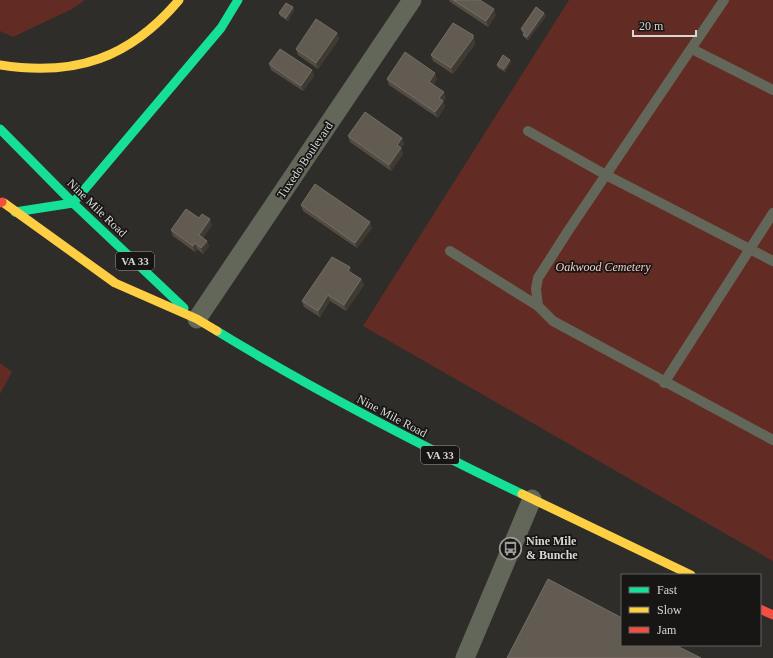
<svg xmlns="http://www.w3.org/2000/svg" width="773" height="658" viewBox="0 0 773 658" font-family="'Times New Roman',serif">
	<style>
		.green { fill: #622c25 }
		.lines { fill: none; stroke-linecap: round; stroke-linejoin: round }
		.lane { stroke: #626759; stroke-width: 10 }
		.street { stroke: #626759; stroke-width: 19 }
		.fast { stroke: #16e098; stroke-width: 9 }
		.slow { stroke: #ffcf43; stroke-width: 9 }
		.jam { stroke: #f24e42; stroke-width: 9 }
		.wall { fill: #544c43 }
		.shaded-wall { fill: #3f3a32 }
		.building { fill: #625b52; stroke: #746e66 }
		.labels { text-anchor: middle; stroke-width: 3.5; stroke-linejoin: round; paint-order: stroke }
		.shield { fill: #171614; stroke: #9d9c9a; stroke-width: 1 }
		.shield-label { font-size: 11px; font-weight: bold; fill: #d7d6d3 }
		.street-label { font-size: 12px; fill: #d7d6d3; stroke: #171614 }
		.park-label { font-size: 12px; font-style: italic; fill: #f7cac2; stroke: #171614 }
		.poi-label { font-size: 12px; font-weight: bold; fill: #d7d6d3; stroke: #171614; text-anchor: start }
	</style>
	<rect width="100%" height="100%" fill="#2e2d2a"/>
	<g class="green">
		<polygon points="0,0 85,0 72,9 13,37 0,31"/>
		<polygon points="569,0 773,0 773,561 363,326"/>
		<polygon points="0,363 12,372 0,394"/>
	</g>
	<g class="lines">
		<g class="lane">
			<polyline points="692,49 773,90"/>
			<polyline points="528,131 606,175 773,261"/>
			<polyline points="450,251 538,306 553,321 773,440"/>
			<polyline points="538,306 536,289 538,278 568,231 724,0"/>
			<polyline points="664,383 773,213"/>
		</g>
		<g class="street">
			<polyline points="197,319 412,0"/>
			<polyline points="465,658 532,499"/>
		</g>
		<g class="fast">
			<polyline points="0,129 73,203 184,308"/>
			<polyline points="15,212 73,203 221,28 238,0"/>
			<path d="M217,331C315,391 418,444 522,494"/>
		</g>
		<g class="slow">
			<path d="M0,65C75,77 130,58 179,0"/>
			<polyline points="4,203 115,283 197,319 217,331"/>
			<polyline points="522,494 691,575"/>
		</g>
		<g class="jam">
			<polyline points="0,203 2,202"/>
			<polyline points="760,609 773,615"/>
		</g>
	</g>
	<g class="wall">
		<polygon points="449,0 480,0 496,15 488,27 450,2"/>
		<polygon points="293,7 294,10 288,21 280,16 279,13"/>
		<polygon points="544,13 546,16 528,40 525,38 523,35 524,34 522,32 521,29"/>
		<polygon points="337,33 339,39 318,69 298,55 296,49"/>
		<polygon points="475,41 475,44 453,74 433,61 431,55"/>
		<polygon points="511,62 505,72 498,68 497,65"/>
		<polygon points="269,64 312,70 314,76 303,91 271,70"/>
		<polygon points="387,79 437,79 433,85 446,98 443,102 445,106 438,118 389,85"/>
		<polygon points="348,136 402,138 404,144 401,148 403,154 391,171 350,142"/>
		<polygon points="301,205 372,228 357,248 303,211"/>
		<polygon points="199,218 212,225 203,238 207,241 209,246 203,254 197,249 195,252 173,236 171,230"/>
		<polygon points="352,273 361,279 364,285 346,311 330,301 320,317 304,307 302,301"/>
	</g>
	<g class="shaded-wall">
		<polygon points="293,7 294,10 288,21 286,18"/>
		<polygon points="494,9 496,15 488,27 486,21"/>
		<polygon points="544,13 546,16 528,40 527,37"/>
		<polygon points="337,33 339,39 318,69 316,63"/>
		<polygon points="473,35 475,41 475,44 453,74 451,68"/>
		<polygon points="510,60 511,62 505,72 504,69"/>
		<polygon points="312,70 314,76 303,91 301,86"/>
		<polygon points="435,73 437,79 431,88 429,82"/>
		<polygon points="444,92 446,98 443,102 445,106 438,118 435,112 439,98"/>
		<polygon points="402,138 404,144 401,148 403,154 391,171 389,165 397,145"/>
		<polygon points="210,219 212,225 201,241 199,235"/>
		<polygon points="370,222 372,228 357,248 355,243"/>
		<polygon points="207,241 209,246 203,254 201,248"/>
		<polygon points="195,243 197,249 195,252 193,246"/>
		<polygon points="350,267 352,273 348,271"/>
		<polygon points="361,279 364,285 346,311 344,305"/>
		<polygon points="328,295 330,301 320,317 318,311"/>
	</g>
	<g class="building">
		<polygon points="453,0 480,0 494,9 486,21"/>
		<polygon points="286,3 293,7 286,18 279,13"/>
		<polygon points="536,7 544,13 527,37 523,35 525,32 521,29"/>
		<polygon points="316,19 337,33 316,63 296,49"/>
		<polygon points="453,23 473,35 473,38 451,68 431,55"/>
		<polygon points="280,49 312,70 301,86 269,64"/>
		<polygon points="405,52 435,73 429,82 444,92 439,98 443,101 435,112 387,79"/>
		<polygon points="503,55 510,60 504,69 497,65"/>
		<polygon points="365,112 402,138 397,145 401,148 389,165 348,136"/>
		<polygon points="315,184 370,222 355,243 301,205"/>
		<polygon points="186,209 199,218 202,214 210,219 199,235 207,241 201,248 195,243 193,246 171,230"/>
		<polygon points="332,257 350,267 348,271 361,279 344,305 328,295 318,311 302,301"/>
		<polygon points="548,579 622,618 622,645 675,645 701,658 507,658"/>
	</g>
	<defs>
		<symbol id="bus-ring" viewBox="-11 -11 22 22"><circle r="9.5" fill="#171614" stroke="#9c9b98" stroke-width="1.5"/><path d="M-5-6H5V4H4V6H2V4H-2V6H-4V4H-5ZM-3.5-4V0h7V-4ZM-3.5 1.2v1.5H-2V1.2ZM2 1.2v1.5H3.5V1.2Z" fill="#9c9b98"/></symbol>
	</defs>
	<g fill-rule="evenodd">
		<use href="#bus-ring" x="498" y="536" width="25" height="25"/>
	</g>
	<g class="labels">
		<g class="shield">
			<rect x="116" y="252" width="38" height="18" rx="3"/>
			<rect x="421" y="446" width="38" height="18" rx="3"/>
		</g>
		<g class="shield-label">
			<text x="135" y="265">VA 33</text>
			<text x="440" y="459">VA 33</text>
		</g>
		<g class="street-label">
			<text transform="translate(305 160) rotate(-56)" y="4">Tuxedo Boulevard</text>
			<text transform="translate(97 208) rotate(44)" y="4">Nine Mile Road</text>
			<text transform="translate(392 416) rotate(28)" y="4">Nine Mile Road</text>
		</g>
		<g class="park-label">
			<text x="603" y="271">Oakwood Cemetery</text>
		</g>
		<g class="poi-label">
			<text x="526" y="545">Nine Mile<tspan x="526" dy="14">&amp; Bunche</tspan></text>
		</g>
	</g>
	<rect x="621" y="574" width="140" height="72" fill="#171614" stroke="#646360"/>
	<rect x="629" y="587" width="20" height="6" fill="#16e098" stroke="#646360"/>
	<text x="657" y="594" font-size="12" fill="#d7d6d3">Fast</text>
	<rect x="629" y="607" width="20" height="6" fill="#ffcf43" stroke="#646360"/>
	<text x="657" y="614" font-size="12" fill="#d7d6d3">Slow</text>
	<rect x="629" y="627" width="20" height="6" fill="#f24e42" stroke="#646360"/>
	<text x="657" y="634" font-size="12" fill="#d7d6d3">Jam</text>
	<path d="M633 30v6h63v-6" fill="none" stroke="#d7d6d3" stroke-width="2"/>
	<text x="639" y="30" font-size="12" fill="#d7d6d3" stroke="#171614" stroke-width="3" paint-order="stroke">20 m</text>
</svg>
